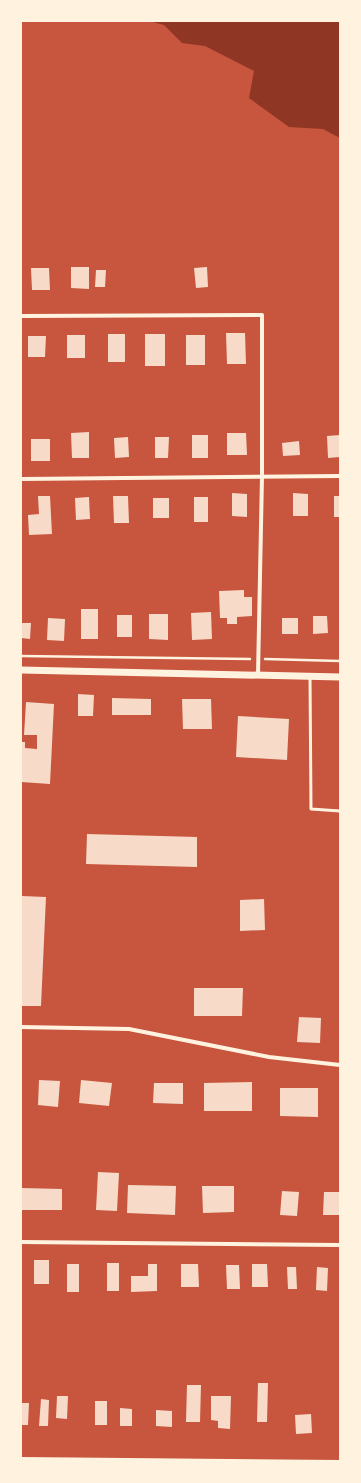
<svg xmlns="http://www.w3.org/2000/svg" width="361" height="1483" viewBox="0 0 361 1483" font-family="Spectral,serif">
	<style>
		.water { fill: #8f3625 }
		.building { fill: #f7dbc8 }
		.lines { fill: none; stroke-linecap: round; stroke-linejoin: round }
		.path { stroke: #fff3e0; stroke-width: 2.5 }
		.service { stroke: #fff3e0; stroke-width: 3 }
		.minor { stroke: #fff3e0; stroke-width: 4 }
		.tertiary { stroke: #fff3e0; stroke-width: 7 }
	</style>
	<rect width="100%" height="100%" fill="#c8553d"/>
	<polygon class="water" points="149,21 340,21 340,138 323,129 289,127 249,98 254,71 205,46 182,43 164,25"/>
	<g class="building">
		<polygon points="71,267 89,267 89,289 71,288"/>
		<polygon points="207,267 208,287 196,288 194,268"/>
		<polygon points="31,268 49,268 50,290 32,290"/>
		<polygon points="96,270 106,270 105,287 95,287"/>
		<polygon points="226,333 245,333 246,364 227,364"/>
		<rect x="108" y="334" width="17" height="28"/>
		<rect x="145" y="334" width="20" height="32"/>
		<rect x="67" y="335" width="18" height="23"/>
		<rect x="186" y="335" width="19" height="30"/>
		<polygon points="28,336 46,336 45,357 28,357"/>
		<polygon points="89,432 89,458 72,458 71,433"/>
		<polygon points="227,433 246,433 247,455 227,455"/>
		<rect x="192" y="435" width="16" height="23"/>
		<polygon points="340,435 340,457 328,458 327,436"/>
		<polygon points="128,437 129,457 115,458 114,438"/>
		<polygon points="155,437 169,437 168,458 155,458"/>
		<rect x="31" y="439" width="19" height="22"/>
		<polygon points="299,441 300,455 283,456 282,443"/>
		<polygon points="232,493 247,494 247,517 232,516"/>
		<polygon points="293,493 308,494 308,516 293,516"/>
		<polygon points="38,496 50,496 52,534 29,535 28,515 39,514"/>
		<polygon points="113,496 128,496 129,523 114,523"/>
		<rect x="334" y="496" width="6" height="21"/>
		<polygon points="89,497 90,519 76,520 75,498"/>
		<rect x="194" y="497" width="14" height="25"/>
		<rect x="153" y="498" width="16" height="20"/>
		<polygon points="244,590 244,597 252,597 252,616 237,617 237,624 227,624 227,618 220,618 219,591"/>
		<rect x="81" y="609" width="17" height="30"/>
		<polygon points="211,612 212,639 192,640 191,613"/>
		<polygon points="149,614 168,614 168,640 149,639"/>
		<rect x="117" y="615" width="15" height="22"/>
		<polygon points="313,616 327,616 328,633 313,634"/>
		<polygon points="48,618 65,619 64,641 47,640"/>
		<rect x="282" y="618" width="16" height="16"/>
		<polygon points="21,623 31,623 30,639 21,638"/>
		<polygon points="78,694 94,695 93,716 78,716"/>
		<polygon points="112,698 151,699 151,715 112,715"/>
		<polygon points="182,699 211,699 212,729 183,729"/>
		<polygon points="26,702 54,704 50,784 21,782 21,742 25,742 25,748 37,749 37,735 24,735"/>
		<polygon points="238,716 289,719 287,760 236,757"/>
		<polygon points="87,834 197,837 197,867 86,864"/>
		<polygon points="22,896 46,897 41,1006 21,1006"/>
		<polygon points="264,899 265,930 240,931 240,900"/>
		<polygon points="194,988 243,988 242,1016 194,1016"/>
		<polygon points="299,1017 321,1018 320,1043 297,1042"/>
		<polygon points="39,1080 60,1081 58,1107 38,1105"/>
		<polygon points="81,1080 112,1083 109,1106 79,1103"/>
		<polygon points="252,1082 252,1111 204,1111 204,1083"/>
		<polygon points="154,1083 183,1083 183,1104 153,1103"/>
		<polygon points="280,1088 318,1088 318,1117 280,1116"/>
		<polygon points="98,1172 119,1173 117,1211 96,1210"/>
		<polygon points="128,1185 176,1186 175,1215 127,1213"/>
		<polygon points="202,1186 234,1186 234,1212 203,1213"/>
		<polygon points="21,1188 62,1189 62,1210 21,1210"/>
		<polygon points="282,1191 299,1192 297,1216 280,1215"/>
		<polygon points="324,1192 340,1192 340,1215 323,1215"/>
		<rect x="34" y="1260" width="15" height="24"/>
		<rect x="107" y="1263" width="12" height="28"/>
		<rect x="67" y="1264" width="12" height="28"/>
		<polygon points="148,1264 157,1264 157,1291 131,1292 131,1276 148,1276"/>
		<polygon points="181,1264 198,1264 199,1287 181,1287"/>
		<polygon points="252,1264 267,1264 268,1287 252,1287"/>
		<polygon points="226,1265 239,1265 240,1289 227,1289"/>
		<polygon points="287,1267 296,1267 297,1289 288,1289"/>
		<polygon points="317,1267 328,1268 327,1291 316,1290"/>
		<polygon points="258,1383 268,1383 267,1422 257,1422"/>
		<polygon points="187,1385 201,1385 200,1422 186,1422"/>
		<polygon points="57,1396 68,1396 67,1419 56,1418"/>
		<polygon points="211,1396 231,1396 230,1429 218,1428 218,1421 211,1420"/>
		<polygon points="41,1399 49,1400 48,1426 39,1426"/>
		<rect x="95" y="1401" width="12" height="24"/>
		<polygon points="21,1403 29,1403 28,1425 21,1425"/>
		<polygon points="120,1408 132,1409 132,1426 120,1426"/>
		<polygon points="156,1410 172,1411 172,1427 156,1426"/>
		<polygon points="311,1414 312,1433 296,1434 295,1415"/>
	</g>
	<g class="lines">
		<g class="path">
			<polyline points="21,656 250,659"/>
			<polyline points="265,659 340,661"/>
		</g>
		<polyline class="service" points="310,676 311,809 340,811"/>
		<g class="minor">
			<polyline points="21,316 262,315 262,476 258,675"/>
			<polyline points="21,479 340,476"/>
			<polyline points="21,1027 129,1029 269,1057 340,1065"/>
			<polyline points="21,1242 340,1245"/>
			<polyline points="21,1459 340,1462"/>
		</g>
		<polyline class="tertiary" points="21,670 340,677"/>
	</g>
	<rect width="361" height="1483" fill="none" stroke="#fff3e0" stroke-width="44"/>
</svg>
